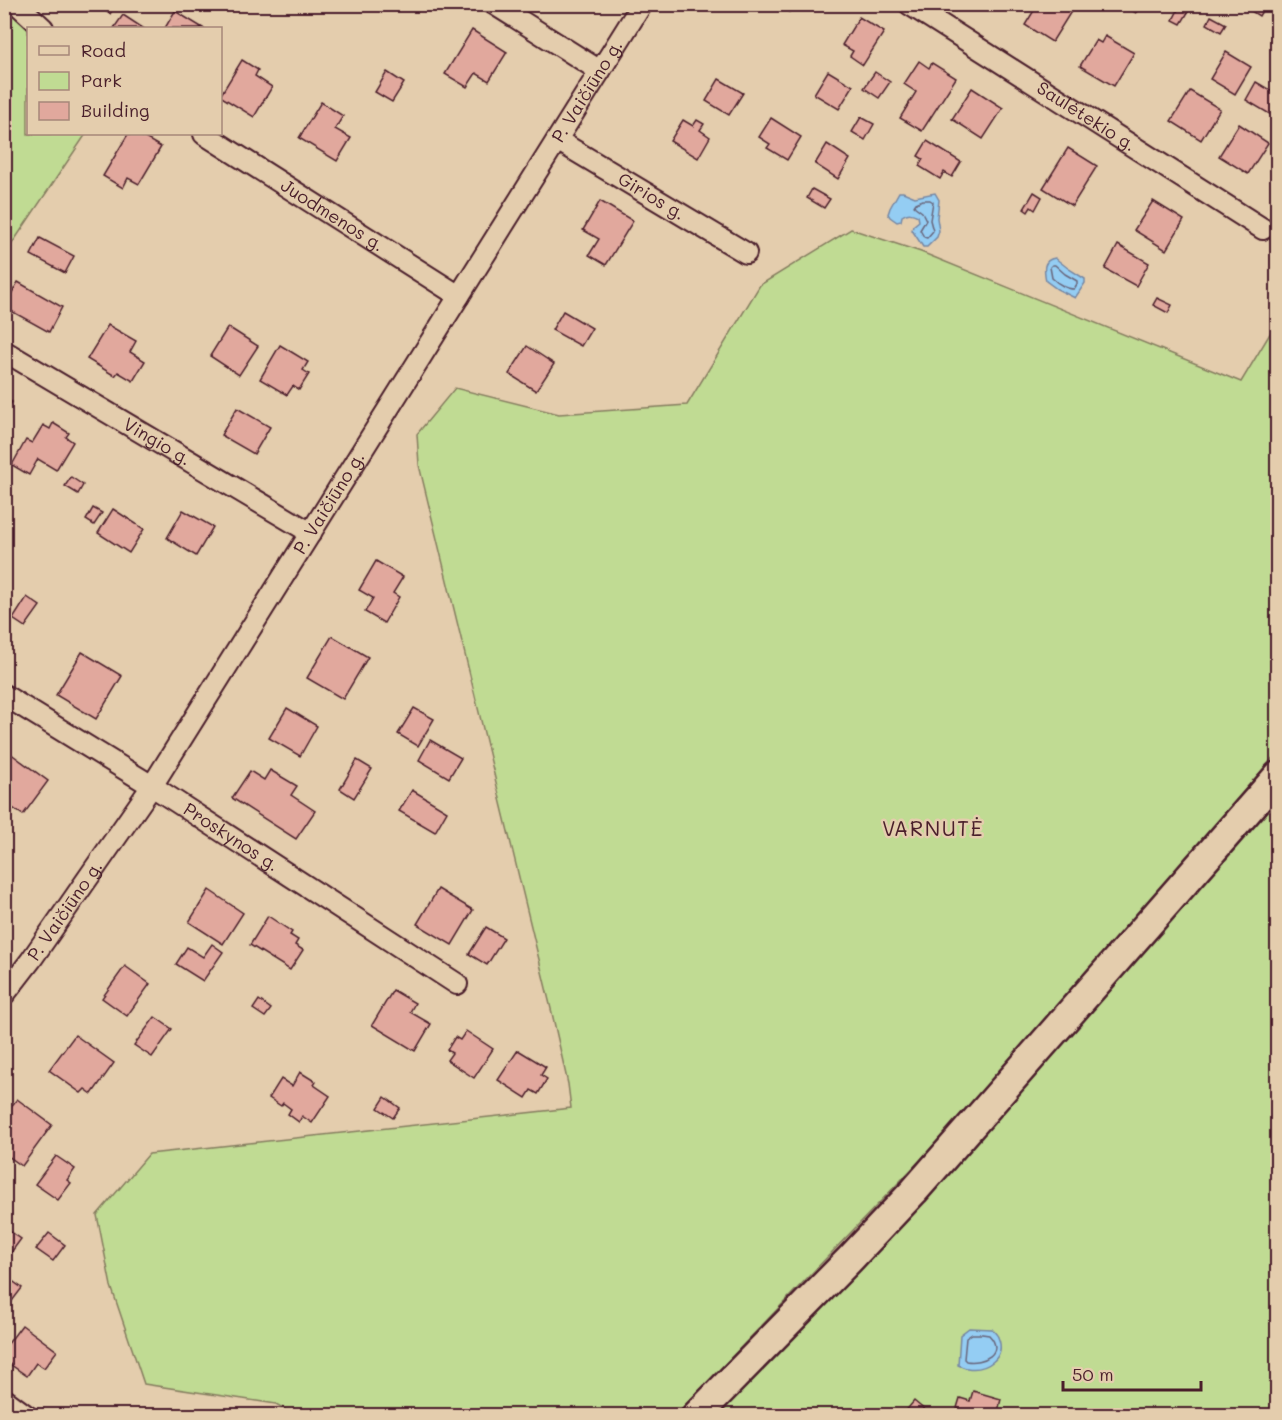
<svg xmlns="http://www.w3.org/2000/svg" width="1282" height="1420" viewBox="0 0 1282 1420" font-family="Mali,sans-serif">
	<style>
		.green { fill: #c0db93; stroke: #857d5f; stroke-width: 1.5 }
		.water { fill: #94cdf3; stroke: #7687a3; stroke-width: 1.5 }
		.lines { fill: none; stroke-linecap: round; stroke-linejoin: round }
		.shore { stroke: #68657b; stroke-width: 1.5 }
		.building { fill: #e1a89d; stroke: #4a1f2b; stroke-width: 1.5 }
		.minor-casing { stroke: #4a1f2b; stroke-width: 24 }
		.secondary-casing { stroke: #4a1f2b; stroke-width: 33 }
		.minor { stroke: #e4cdad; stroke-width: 20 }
		.secondary { stroke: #e4cdad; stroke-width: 28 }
		.labels { text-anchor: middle; stroke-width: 5; stroke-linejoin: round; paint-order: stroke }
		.street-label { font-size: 18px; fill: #4a1f2b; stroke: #e4cdad }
		.quarter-label { font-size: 21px; letter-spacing: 1.5px; fill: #4a1f2b; stroke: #e4cdad }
	</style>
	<rect width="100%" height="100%" fill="#e4cdad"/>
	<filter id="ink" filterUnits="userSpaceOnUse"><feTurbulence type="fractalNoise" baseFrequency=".0167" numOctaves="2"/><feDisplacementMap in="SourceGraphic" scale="12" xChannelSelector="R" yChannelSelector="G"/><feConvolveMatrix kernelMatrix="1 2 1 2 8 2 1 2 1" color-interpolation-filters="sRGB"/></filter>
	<g filter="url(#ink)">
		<g class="green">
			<polygon points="8,4 32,28 28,28 28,134 86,134 5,254 4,5"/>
			<polygon points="851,229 921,252 1241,382 1277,322 1277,753 949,1130 676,1415 295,1415 276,1404 144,1384 111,1286 97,1215 149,1154 571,1108 568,1084 552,1013 419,465 417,434 455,388 559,414 687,405 760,285"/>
			<polygon points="1277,799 1277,1415 717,1416 886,1241"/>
		</g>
		<g class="water">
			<path d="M899,192H903L915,197L935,193L939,200L937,218L939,231L937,237L927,247H923L912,230L913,226L919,221L918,216C912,213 908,212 902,216L901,221L897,222L890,217L888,214L890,208Z"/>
			<path d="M1055,258L1069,269L1085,279V283L1075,298L1057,289L1046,281C1044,270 1042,260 1055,258Z"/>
			<path d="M969,1328L992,1329C992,1329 998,1336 998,1337C1007,1358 986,1371 967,1368C964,1368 961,1366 958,1365L960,1335Z"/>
		</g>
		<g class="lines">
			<g class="shore">
				<polygon points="923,200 930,200 933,202 930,220 933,231 927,238 924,237 920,230 926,220 922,212 914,206 916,203"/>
				<path d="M1055,265L1065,274L1077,281V284L1074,289C1067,289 1058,284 1052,278L1050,267L1052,265Z"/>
				<path d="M982,1334L989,1335C1006,1353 983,1364 966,1361L964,1359L966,1338L972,1334Z"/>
			</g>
		</g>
		<g class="building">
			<polygon points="94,4 116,4 110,14"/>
			<polygon points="766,4 794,4 789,12 778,6 776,10"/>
			<polygon points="1038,4 1063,4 1072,10 1052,42 1025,25"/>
			<polygon points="1122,4 1141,4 1136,13"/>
			<polygon points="1181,4 1190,9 1181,24 1173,20"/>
			<polygon points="1240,4 1266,4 1259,16"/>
			<polygon points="175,11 203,28 165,28"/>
			<polygon points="123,15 143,28 114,28"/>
			<polygon points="1211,16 1226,24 1221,32 1207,24"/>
			<polygon points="859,17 884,32 863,65 850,56 853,51 842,45"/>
			<polygon points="472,30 507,52 489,81 476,73 467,87 445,74"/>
			<polygon points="1105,36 1134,53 1114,86 1080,66 1096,40 1101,43"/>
			<polygon points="1226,52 1251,67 1235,94 1210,79"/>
			<polygon points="242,60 258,70 255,76 272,87 254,117 220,96"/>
			<polygon points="919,61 929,68 932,63 956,78 922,131 900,118 916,92 904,84"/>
			<polygon points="828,71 853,86 839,109 814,94"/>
			<polygon points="387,72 404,83 392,102 375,92"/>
			<polygon points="875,72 890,82 879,98 864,88"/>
			<polygon points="719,79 743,93 729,115 706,101"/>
			<polygon points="1256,82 1278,95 1278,109 1273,116 1246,100"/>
			<polygon points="972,88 1003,108 983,139 952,119"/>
			<polygon points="1190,91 1220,109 1201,140 1171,121"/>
			<polygon points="321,102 343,116 335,129 351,138 337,161 299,138"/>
			<polygon points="861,117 874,124 865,140 852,132"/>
			<polygon points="771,118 801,137 787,160 767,148 770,144 759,137"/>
			<polygon points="683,120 693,126 697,120 704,124 700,130 710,137 698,158 670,141"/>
			<polygon points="1239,124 1268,143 1248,174 1219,156"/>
			<polygon points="128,134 138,134 161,147 139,184 128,178 123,188 103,176"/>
			<polygon points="927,141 961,162 952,177 944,172 940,179 919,166 923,159 918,156"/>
			<polygon points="827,144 850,159 838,179 815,164"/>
			<polygon points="1068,148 1097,166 1072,206 1043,188"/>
			<polygon points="812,189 830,199 824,208 807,198"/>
			<polygon points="1034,192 1042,197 1035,210 1031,207 1028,212 1024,209"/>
			<polygon points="600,201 633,221 606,265 589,255 599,239 583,230"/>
			<polygon points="1153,201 1184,220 1166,250 1134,230"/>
			<polygon points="40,238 74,256 65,273 31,255"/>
			<polygon points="1118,245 1149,263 1136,286 1105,269"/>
			<polygon points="18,282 62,307 49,332 4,307"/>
			<polygon points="1157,298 1172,305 1168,313 1153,305"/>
			<polygon points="563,311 592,328 581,346 552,330"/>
			<polygon points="108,325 136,341 130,352 145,361 133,381 118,372 115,376 87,359"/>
			<polygon points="228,327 258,346 239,375 210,356"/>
			<polygon points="280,345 308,362 303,370 309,374 299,390 293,386 287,395 260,379"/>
			<polygon points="527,346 554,364 536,391 509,374"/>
			<polygon points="4,398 12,402 4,415"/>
			<polygon points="237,408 270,427 254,454 221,435"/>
			<polygon points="53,423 69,433 66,437 73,442 56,470 38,459 29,475 12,465 26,440 32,443 43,425 50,429"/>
			<polygon points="71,477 83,485 78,494 65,486"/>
			<polygon points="93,508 102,513 94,525 86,520"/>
			<polygon points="113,509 144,529 129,553 98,533"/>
			<polygon points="183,510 213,527 196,556 167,538"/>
			<polygon points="376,561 403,577 393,593 399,597 384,623 365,612 373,598 359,590"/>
			<polygon points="27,597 40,606 25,627 13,619"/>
			<polygon points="332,636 368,657 343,699 307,678"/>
			<polygon points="82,652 122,676 96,719 56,695"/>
			<polygon points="287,708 317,726 300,756 269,738"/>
			<polygon points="414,708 434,719 418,746 398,734"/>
			<polygon points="430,740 461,758 449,778 419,760"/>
			<polygon points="10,753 48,781 23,815 4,802 4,761"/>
			<polygon points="357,760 372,769 354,798 340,789"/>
			<polygon points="270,770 297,786 291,795 315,811 296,839 232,798 250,771 264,780"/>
			<polygon points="412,790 447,811 435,832 399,811"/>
			<polygon points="438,889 473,910 452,945 417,924"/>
			<polygon points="209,890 243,913 223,944 189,922"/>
			<polygon points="268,916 292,932 290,935 298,940 295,945 303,950 290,970 250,945"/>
			<polygon points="486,927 504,938 487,965 469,954"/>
			<polygon points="212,944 223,952 203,981 176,964 187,947 203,957"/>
			<polygon points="125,966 150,984 127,1016 102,998"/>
			<polygon points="393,990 415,1003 410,1012 431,1024 415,1051 372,1025"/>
			<polygon points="259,1000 271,1009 265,1017 253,1009"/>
			<polygon points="155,1017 172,1029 152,1057 134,1045"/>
			<polygon points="466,1031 493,1049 474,1078 447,1060 452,1053 447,1050 455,1037 460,1040"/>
			<polygon points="75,1035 114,1063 92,1094 85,1089 81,1093 49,1070"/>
			<polygon points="518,1050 546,1067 541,1075 547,1079 538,1094 531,1090 526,1098 498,1080"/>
			<polygon points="300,1072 316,1082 314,1085 330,1096 312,1123 302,1116 299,1122 288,1114 291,1109 283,1103 281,1106 269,1098 281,1079 292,1086"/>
			<polygon points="385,1097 400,1108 393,1118 378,1108"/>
			<polygon points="17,1099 52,1125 22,1166 4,1153 4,1149 11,1141 4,1136 4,1116"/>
			<polygon points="56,1156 75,1169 67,1180 71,1183 58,1200 35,1184"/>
			<polygon points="4,1227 21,1239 4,1262"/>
			<polygon points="49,1233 65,1245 53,1261 36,1249"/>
			<polygon points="4,1275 22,1288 9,1305 4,1301"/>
			<polygon points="22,1325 57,1351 44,1368 36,1363 27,1376 4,1360 4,1349"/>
			<polygon points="973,1391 1001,1399 997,1416 973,1416 967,1414 968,1411 957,1408 960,1398 970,1401"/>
			<polygon points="914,1401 926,1411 922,1416 906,1416 907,1415 904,1413"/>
		</g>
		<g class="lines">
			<defs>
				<g id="minor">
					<polyline points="17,4 43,28"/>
					<polyline points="494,4 600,71"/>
					<path id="s1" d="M909,4L1263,229"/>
					<path id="s2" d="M204,134L459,296"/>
					<path id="s3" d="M557,140L746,253"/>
					<path id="s4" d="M4,351L311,533"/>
					<path id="s5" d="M4,695L152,786L457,984"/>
					<path id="s6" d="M4,995L31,960L152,786L642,4"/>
					<polyline points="4,1399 27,1416"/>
				</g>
				<polyline id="secondary" points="696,1416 850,1259 914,1191 1278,776"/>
			</defs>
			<use href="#minor" class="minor-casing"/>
			<use href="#secondary" class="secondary-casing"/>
			<use href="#minor" class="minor"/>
			<use href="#secondary" class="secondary"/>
		</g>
	</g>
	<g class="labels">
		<g class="street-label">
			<text dy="6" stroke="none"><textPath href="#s6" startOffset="1076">P. Vaičiūno g.</textPath></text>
			<text dy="6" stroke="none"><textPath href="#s1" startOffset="210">Saulėtekio g.</textPath></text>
			<text dy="6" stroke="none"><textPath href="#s3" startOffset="110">Girios g.</textPath></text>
			<text dy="6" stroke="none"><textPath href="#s2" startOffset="152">Juodmenos g.</textPath></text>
			<text dy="6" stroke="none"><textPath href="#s4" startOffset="178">Vingio g.</textPath></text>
			<text dy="6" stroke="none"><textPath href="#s6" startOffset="590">P. Vaičiūno g.</textPath></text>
			<text dy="6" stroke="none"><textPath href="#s5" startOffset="268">Proskynos g.</textPath></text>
			<text dy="6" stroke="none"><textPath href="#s6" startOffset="104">P. Vaičiūno g.</textPath></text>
		</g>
		<g class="quarter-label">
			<text x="933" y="836">VARNUTĖ</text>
		</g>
	</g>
	<rect width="1282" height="1420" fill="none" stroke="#e4cdad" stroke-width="24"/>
	<rect x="12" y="12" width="1258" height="1396" fill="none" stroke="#4a1f2b" stroke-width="2" filter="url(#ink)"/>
	<rect x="27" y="27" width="195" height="108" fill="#e4cdad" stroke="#a68779" stroke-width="1.5"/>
	<rect x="39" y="46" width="30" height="9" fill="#e4cdad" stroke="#a68779" stroke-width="1.5"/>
	<text x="81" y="57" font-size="18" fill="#4a1f2b">Road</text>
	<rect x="39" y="72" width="30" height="18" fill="#c0db93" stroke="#a68779" stroke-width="1.5"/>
	<text x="81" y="87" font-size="18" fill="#4a1f2b">Park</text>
	<rect x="39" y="102" width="30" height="18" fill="#e1a89d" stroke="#a68779" stroke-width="1.5"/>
	<text x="81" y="117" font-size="18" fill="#4a1f2b">Building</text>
	<path d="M1063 1381v9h138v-9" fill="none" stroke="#4a1f2b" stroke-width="3"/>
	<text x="1072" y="1381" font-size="18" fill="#4a1f2b" stroke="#e4cdad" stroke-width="4.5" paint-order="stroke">50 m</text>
</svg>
